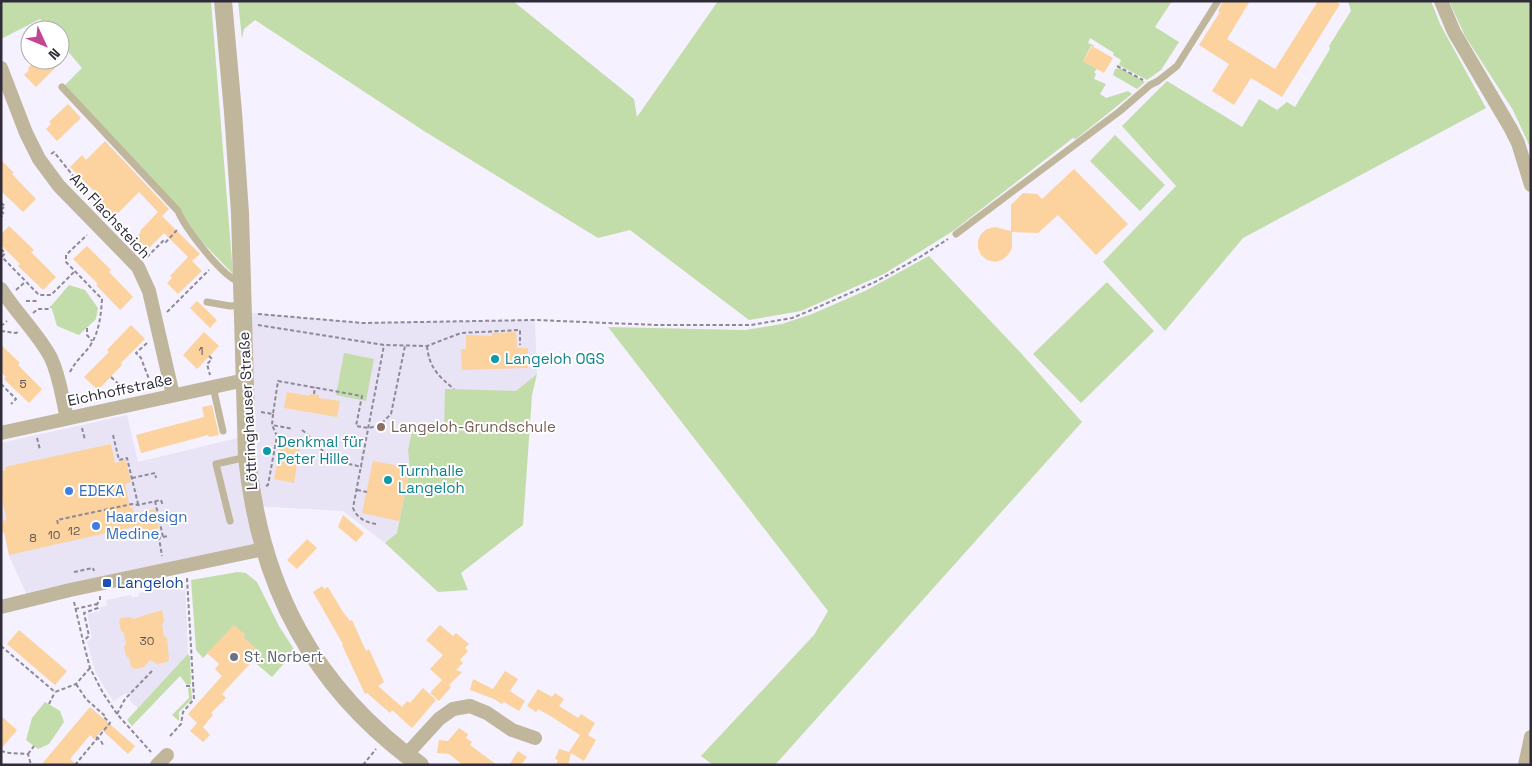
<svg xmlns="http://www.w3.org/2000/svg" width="1532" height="766" viewBox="0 0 1532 766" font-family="'Space Grotesk',sans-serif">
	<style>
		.built { fill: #e8e3f5 }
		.green { fill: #c2dda9 }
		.building { fill: #fcd29e }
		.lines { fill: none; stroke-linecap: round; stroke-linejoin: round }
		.path { stroke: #8d8997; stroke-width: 2; stroke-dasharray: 4 2.5; stroke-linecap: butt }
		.service { stroke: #bfb69c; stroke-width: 7 }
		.minor { stroke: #bfb69c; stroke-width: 14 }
		.tertiary { stroke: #bfb69c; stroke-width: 18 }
		.culture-dot { fill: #0f9aa8; stroke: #fff; stroke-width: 2 }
		.education-dot { fill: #8d6e63; stroke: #fff; stroke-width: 2 }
		.shop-dot { fill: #3f7fe0; stroke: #fff; stroke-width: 2 }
		.transit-dot { fill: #1a4fb4; stroke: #fff; stroke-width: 2 }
		.worship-dot { fill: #6b7280; stroke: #fff; stroke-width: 2 }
		.labels { text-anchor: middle; stroke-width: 4; stroke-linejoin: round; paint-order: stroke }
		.number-label { font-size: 12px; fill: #625552 }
		.street-label { font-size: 15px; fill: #2f2b39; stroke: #fff }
		.culture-label { font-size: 15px; fill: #0d838f; stroke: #fff; text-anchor: start }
		.education-label { font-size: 15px; fill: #785e54; stroke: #fff; text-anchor: start }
		.shop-label { font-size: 15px; fill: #366cbe; stroke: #fff; text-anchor: start }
		.transit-label { font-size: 15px; fill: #164399; stroke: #fff; text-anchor: start }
		.worship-label { font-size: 15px; fill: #5b616d; stroke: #fff; text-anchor: start }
	</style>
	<rect width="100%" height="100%" fill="#f5f1ff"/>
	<g class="built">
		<polygon points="243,312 363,323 535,320 537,374 516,391 397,533 385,543 343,511 254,506 264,549 30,601 9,556 5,536 9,535 8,532 1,533 1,443 127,415 138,462 246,436"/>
		<polygon points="185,581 188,654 138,708 130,701 130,697 126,693 113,701 96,673 87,642 92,637 87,614 100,611 100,607 107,606 106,600 131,595 132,598 139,596 139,593"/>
	</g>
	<g class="green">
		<polygon points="1,1 211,1 233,274 180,219 179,210 64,86 82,68 60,42 60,30 50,30 40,19 1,39"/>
		<polygon points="238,1 513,1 634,99 637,117 718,1 1172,1 1155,27 1179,42 1161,70 1147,80 1119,65 1121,60 1113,55 1114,53 1090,38 1088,43 1095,46 1091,46 1083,61 1097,69 1094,72 1096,74 1094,79 1106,84 1100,94 1106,98 1128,91 1132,94 1076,139 1073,138 953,231 884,274 801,311 749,320 630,230 598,238 424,131 255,20 244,29 242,39"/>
		<polygon points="1348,1 1431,1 1440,24 1486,108 1243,238 1165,331 1103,262 1176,186 1122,126 1167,81 1242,127 1259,99 1277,110 1287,102 1295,107 1330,49 1329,46 1351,11"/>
		<polygon points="1449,1 1531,1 1531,149 1513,110 1465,36"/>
		<polygon points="1120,68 1145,82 1137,89 1113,75 1115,69"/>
		<polygon points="1115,135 1165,185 1140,211 1090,161"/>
		<polygon points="929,256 1020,352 1082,422 775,765 713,765 701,756 814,635 828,611 608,327 745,330 782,324 812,314 865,291"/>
		<polygon points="1107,282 1154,331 1081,403 1033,354"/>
		<polygon points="69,285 85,290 98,308 96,319 79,335 57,326 51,306"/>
		<polygon points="344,353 374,359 366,401 336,395"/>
		<polygon points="537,374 532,395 523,525 461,573 468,590 438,592 385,543 397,533 410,468 408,450 412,432 432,421 439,425 444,434 445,389 516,391"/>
		<polygon points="238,572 246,573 257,582 279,626 295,651 272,677 253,661 260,653 243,637 245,635 234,626 203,658 196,650 191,580"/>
		<polygon points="188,654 190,657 191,684 187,685 180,676 132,726 127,720"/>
		<polygon points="191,687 192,699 179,712 179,721 172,715 189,698 188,688"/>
		<polygon points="45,702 60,711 64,722 49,744 38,749 26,740 32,718"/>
	</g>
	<g class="building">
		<polygon points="1223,1 1250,1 1227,39 1275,69 1318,1 1335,1 1340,4 1282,97 1251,78 1234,105 1212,91 1229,64 1199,45 1220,12 1218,11"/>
		<polygon points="1092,46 1113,58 1104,73 1083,61"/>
		<polygon points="36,60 63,60 36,87 24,75 29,70 28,68"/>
		<polygon points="68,104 81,118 57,141 46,129 51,124 49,122"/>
		<polygon points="105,141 169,209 162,216 200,254 192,261 202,271 178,294 167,283 172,278 170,276 188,257 164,233 148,249 136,238 141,232 140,231 158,212 139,192 115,216 91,193 94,191 70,167 82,155 86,160"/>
		<polygon points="1,160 14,173 12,174 36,199 23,212 1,191"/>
		<polygon points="1074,169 1128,224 1096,255 1058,215 1038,233 1012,232 1012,248 1008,255 1002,260 995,262 987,260 981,255 978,248 978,240 981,234 987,229 995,227 1011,231 1011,205 1023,193 1037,194 1042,199"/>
		<polygon points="9,226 34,250 31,252 56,277 43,290 18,266 20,264 1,245 1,234"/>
		<polygon points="87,246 111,270 109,272 133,297 120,310 96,285 98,284 73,259"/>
		<polygon points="197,301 217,320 210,328 190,308"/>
		<polygon points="131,325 145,339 121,363 122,365 98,390 84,377 109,352 107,350"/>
		<polygon points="204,332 219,346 197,369 183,355"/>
		<polygon points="516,332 517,348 528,348 528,368 462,370 461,349 466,349 466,335 492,336 492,333"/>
		<polygon points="1,345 20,363 18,365 42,389 29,403 4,379 6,377 1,372"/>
		<polygon points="287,392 309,396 310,394 319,395 319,398 340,401 337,417 284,408"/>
		<polygon points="212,405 219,435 209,437 208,435 141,453 136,435 204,417 202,407"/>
		<polygon points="281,443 300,447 294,483 274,479"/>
		<polygon points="111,444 115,463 126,460 131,482 125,484 130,508 133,508 134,514 155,509 159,528 143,532 142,528 137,529 137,526 9,555 4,532 1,532 1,521 7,520 1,496 1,471 6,470 5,467"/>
		<polygon points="373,461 410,468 399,521 362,513"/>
		<polygon points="343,515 364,533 356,542 338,527"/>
		<polygon points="307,539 317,548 297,569 287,560"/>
		<polygon points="322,586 324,589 328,587 343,612 350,621 352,620 366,651 369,649 384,682 378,686 402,707 407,701 410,703 423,688 436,700 412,728 392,710 390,713 367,693 365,694 342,645 343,644 313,592"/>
		<polygon points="162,610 164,621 162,625 164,636 167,638 169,659 167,662 157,664 150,660 144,667 135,669 131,667 129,658 126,656 124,647 126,644 124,633 121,631 119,622 121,618 130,617 133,619"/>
		<polygon points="234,625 245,635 243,637 260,653 222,694 226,698 211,713 213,715 203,727 210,735 203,742 190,731 197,723 188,714 222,676 215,669 219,664 207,653"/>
		<polygon points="440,625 453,636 456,633 469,644 465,648 468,651 460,660 463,663 456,670 462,672 449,685 451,687 439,701 430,693 442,680 430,669 443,655 426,640"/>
		<polygon points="19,630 67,671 55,685 7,644"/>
		<polygon points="505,671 518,679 510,691 525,701 519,711 504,702 502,704 494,699 470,690 473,679 493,689"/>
		<polygon points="538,689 552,697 555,693 564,699 559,706 578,718 581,714 595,723 588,735 596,740 584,761 571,753 568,765 556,765 558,760 555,759 559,749 569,752 580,735 552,717 538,709 536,712 527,706"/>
		<polygon points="90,707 135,746 128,754 102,730 94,739 90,735 70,759 77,765 41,765"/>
		<polygon points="1,716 17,730 1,749"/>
		<polygon points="459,728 468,734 466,738 472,742 470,745 497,765 463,765 449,754 437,753 439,740 448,741"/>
		<polygon points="518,751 527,757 521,765 509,765"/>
	</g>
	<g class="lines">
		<g class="path">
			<polyline points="1117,66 1143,80"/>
			<polyline points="51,154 54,152 78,182"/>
			<polyline points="1,203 5,206 1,210"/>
			<polyline points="1,211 4,214 1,217"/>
			<polyline points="1,249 5,253 2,257 39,295 51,295 74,272"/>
			<polyline points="147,257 163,241 165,243 177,230"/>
			<polyline points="16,290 25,282"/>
			<polyline points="26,301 39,301"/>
			<polyline points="167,312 209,270"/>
			<polyline points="33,313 38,309 49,309 51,307"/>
			<polyline points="258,314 363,323 535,320 657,325 751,325 792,318 809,311 875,282 920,257 948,239"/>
			<polyline points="258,325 384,345 427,346 461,333 520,330 520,345"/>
			<polyline points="1,326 7,321"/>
			<polyline points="87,328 87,335 92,341"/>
			<polyline points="1,331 16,333 18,332"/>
			<polyline points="147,343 136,353 141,358 152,387"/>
			<path d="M427,346C429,367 438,376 454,389"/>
			<polyline points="209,356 212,359 207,364 210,375"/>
			<path d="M70,372C75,362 83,355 90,346C99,332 101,316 102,299L66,262V255L87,235"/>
			<polyline points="111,377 124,389 125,393"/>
			<polyline points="1,384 16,399 11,404"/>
			<polyline points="314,394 315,387"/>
			<polyline points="261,412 273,414 278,381 362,396 356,426 369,428 380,425 391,414 405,346"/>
			<polyline points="273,414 272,425 293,429"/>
			<polyline points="82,428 85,440"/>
			<path d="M302,430C312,437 318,448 328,455C338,462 350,464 362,467"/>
			<polyline points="113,435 119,460 127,458 138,504"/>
			<polyline points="37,438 40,450"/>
			<polyline points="132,478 155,473 156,478"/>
			<polyline points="266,486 268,485 277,436 272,425"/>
			<polyline points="357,490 367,492"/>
			<polyline points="155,501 163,537 159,538 162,556"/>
			<polyline points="58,524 57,520 132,504 138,505 161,500 163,506"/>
			<path d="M376,524C365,522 357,518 353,508L384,345"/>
			<polyline points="163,537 169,536"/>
			<polyline points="74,572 93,568 94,571"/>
			<polyline points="100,596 100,600 97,604 98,608 84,613 89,636 83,641 90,668 103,693 117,714 151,752"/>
			<polyline points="74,602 83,641"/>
			<polyline points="75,609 97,604"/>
			<polyline points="1,646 55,692 76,684 90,668"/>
			<polyline points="186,686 194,686"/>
			<polyline points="49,704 55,692"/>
			<polyline points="117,714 125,699 152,671"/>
			<polyline points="170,736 181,724 183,712 194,699 187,578"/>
			<polyline points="96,737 101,741 103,745"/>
			<polyline points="1,751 9,753 28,754 31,765"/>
			<polyline points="28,754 34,746"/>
			<polyline points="72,765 73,765"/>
			<polyline points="75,765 110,723 103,716 104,715 86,699 76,684"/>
			<polyline points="363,765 376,749"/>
		</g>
		<g class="service">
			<path d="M62,87L178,211C185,228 223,278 240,282"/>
			<polyline points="956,234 1120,111 1150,85 1158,81 1177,66 1218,1"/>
			<polyline points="207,302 230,306 243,305"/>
			<polyline points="213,387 223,431"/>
			<polyline points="230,521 216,464 247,457"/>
		</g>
		<g class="minor">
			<polyline points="1441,1 1454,32 1511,129 1518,143 1531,185"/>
			<polyline points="1,68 26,133 39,159 59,186 138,267 149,291 173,395"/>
			<path d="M1,289C16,313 38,333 51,358C60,377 62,398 67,418"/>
			<polyline points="1,433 245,380"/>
			<polyline points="1,607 70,590 264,549"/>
			<polyline points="406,755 439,719 453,709 470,706 487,713 512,730 535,738"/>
			<polyline points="157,765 167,755"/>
			<polyline points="1525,765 1531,737"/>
		</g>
		<path class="tertiary" d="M223,1L233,112L240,213L247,457C260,586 313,688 420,765"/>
	</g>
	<g class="culture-dot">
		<circle cx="495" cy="359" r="5"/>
		<circle cx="267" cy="451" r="5"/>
		<circle cx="388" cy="480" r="5"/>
	</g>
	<circle class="education-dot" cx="381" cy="427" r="5"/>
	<g class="shop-dot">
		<circle cx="69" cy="491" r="5"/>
		<circle cx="96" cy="526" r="5"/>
	</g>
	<rect class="transit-dot" x="102" y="578" width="10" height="10" rx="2.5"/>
	<circle class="worship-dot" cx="234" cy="657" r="5"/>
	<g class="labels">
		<g class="number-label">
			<text x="201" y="355">1</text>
			<text x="23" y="388">5</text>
			<text x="74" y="535">12</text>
			<text x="54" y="539">10</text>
			<text x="33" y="542">8</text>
			<text x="147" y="645">30</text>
		</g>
		<g class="street-label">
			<text transform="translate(110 216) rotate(47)" y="5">Am Flachsteich</text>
			<text transform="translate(120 390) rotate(-12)" y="5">Eichhoffstraße</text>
			<text transform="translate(248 411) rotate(-93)" y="5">Löttringhauser Straße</text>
		</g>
		<g class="culture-label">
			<text x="505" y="364">Langeloh OGS</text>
			<text x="277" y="447">Denkmal für<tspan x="277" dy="17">Peter Hille</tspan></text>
			<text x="398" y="476">Turnhalle<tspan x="398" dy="17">Langeloh</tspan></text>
		</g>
		<g class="education-label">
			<text x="391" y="432">Langeloh-Grundschule</text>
		</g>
		<g class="shop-label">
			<text x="79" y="496">EDEKA</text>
			<text x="106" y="522">Haardesign<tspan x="106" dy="17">Medine</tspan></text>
		</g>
		<g class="transit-label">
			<text x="117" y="588">Langeloh</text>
		</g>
		<g class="worship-label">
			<text x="244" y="662">St. Norbert</text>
		</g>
	</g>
	<rect width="1532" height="766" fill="none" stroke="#2f2b39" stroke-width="5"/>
	<g transform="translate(45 45) rotate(134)"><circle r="24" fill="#ffffff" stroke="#acaab0"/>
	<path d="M0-4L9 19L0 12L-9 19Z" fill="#c44591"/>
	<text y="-8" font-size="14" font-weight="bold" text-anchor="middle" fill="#2f2b39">N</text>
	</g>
</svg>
